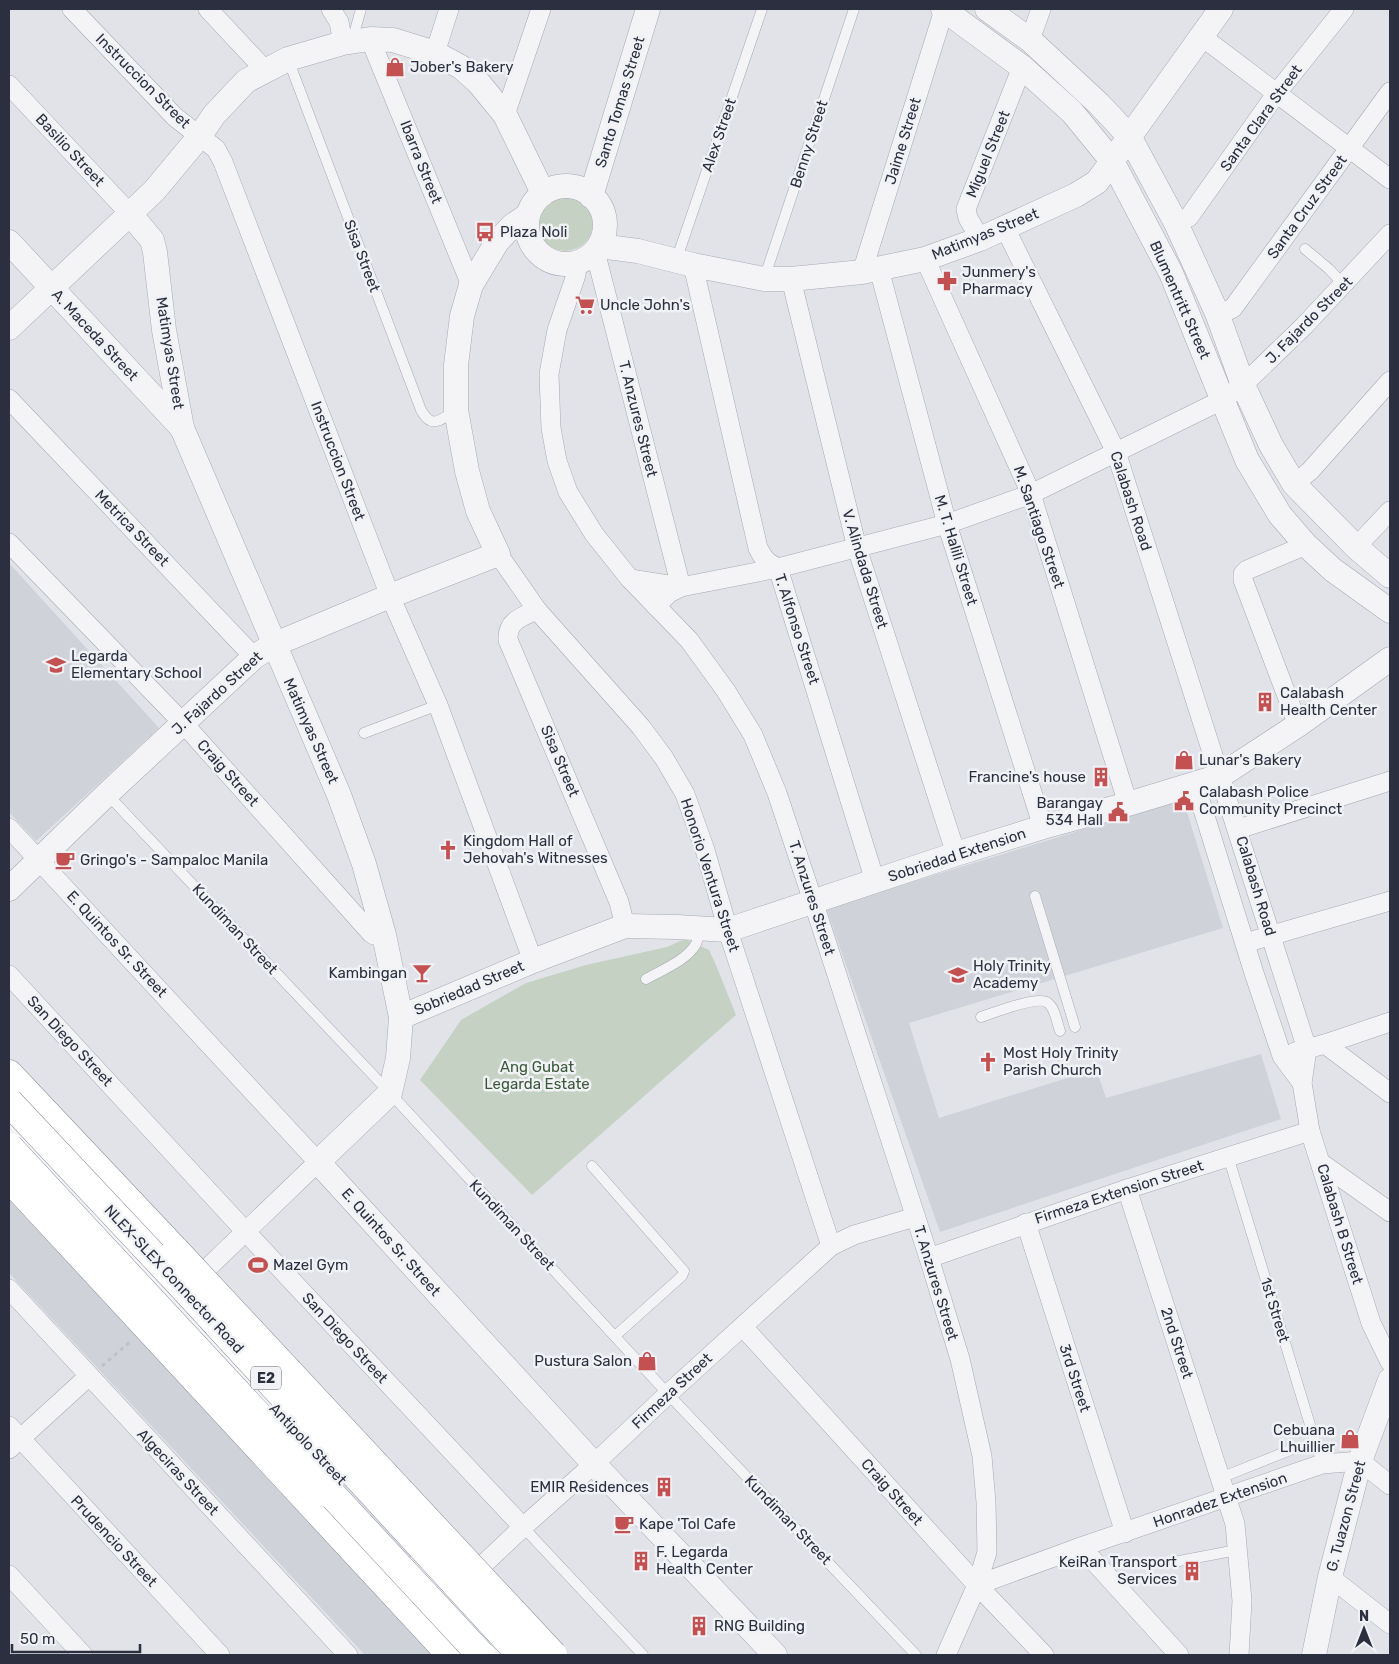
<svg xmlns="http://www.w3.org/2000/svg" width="1399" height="1664" viewBox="0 0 1399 1664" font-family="Rubik,sans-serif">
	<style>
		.built { fill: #d0d2da }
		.green { fill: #c5d2c3 }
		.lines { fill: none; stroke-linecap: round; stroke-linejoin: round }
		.service-casing { stroke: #a7a9b3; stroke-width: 11 }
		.minor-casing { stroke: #a7a9b3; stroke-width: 20 }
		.tertiary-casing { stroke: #a7a9b3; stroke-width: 25 }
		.motorway-casing { stroke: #8a8f9e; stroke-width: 29 }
		.path { stroke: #c0c1c7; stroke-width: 3; stroke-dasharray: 4 4; stroke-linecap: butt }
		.service { stroke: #f4f4f7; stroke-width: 10 }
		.minor { stroke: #f4f4f7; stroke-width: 19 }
		.tertiary { stroke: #f4f4f7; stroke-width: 24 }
		.motorway { stroke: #fff; stroke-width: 28 }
		.motorway-bridge-casing { stroke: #8a8f9e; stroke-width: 29; stroke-linecap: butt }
		.motorway-bridge { stroke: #fff; stroke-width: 28 }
		.labels { text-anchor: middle; stroke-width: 5; stroke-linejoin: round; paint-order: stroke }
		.shield { fill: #f1f2f6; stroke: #666a76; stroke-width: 1 }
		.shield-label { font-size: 14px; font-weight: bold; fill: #2b2f3f }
		.poi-label { font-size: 15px; fill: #2b2f3f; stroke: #f1f2f6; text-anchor: start }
		.street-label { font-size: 15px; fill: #2b2f3f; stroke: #f1f2f6 }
		.park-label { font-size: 15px; fill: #3b5939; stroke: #f1f2f6 }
	</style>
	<rect width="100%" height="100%" fill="#e1e3e9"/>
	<g class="built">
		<polygon points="9,563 159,728 36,841 9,812"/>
		<polygon points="1183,799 1223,928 909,1023 939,1118 1096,1069 1106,1098 1261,1054 1281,1119 940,1232 826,908"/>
		<polygon points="9,1182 450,1655 365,1655 9,1273"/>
	</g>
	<g class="green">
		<circle cx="565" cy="223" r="28"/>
		<polygon points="685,939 709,950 716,965 736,1015 532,1195 420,1080 461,1020 526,983 586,965 667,947"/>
	</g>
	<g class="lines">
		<defs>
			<g id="service">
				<polyline points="352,41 361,9"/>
				<path d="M288,59L421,410C432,430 440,420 456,410"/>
				<polyline points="1305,249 1329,269 1344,285"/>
				<polyline points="676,261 762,9"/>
				<polyline points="764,279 854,9"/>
				<polyline points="364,733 438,705"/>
				<polyline points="107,794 390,1093 668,1394 916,1655"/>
				<polyline points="1035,896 1075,1027"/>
				<path d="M646,979C662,970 687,960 696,944C698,939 699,933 700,928"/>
				<path d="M981,1017C993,1013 1039,995 1048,1003C1055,1008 1057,1023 1060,1031"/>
				<polyline points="1228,1156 1322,1464"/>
				<polyline points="592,1166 684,1271 682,1276 615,1336"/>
				<polyline points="1220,1478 1293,1449"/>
				<polyline points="523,1527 643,1655"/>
				<polyline points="1174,1562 1237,1550"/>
			</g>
			<g id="minor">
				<polyline points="72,9 175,117 216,149 223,162 390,596 438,705 533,961"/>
				<polyline points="208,9 265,70"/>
				<polyline points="331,9 339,22 343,43"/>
				<polyline points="1201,36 1390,179"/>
				<polyline points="370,39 471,285"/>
				<polyline points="1030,40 1041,9"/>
				<polyline points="435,53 449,9"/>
				<polyline points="9,85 131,215"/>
				<polyline points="505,115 541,9"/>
				<polyline points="1176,223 1189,217 1276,94 1344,9"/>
				<polyline points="1005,228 1116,452 1307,1049 1302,1083 1310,1131 1371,1323 1390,1362"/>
				<polyline points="980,239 968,218 966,209 1022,67"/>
				<polyline points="595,251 681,587 630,579"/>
				<polyline points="925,259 1031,494 1128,804"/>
				<polyline points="577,263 576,275 557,330 549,374 551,428 557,461 568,492 594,534 630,579 689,640 726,691 753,735 777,793 813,901 929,1258 960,1359 982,1456 986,1502 987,1552 977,1585 946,1655"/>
				<path d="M693,265L758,548C763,559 768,563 778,568L875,881"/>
				<polyline points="879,269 947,524 1043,827"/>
				<polyline points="862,272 944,10"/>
				<polyline points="791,279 857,548 956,854"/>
				<polyline points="1217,313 1227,311 1233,308 1390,92"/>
				<polyline points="9,399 254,657"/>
				<polyline points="1294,484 1310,471 1390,381"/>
				<polyline points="9,543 183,723 371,933 374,935 384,935"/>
				<polyline points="1356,547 1390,511"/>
				<polyline points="498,554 537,610 641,727 664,758 685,794 705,850 730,937 831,1246"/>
				<polyline points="656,606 669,593 681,587 778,568 947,524 1031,494 1222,400 1243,385 1304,326 1390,234"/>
				<path d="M537,610C521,617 507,621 508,640L619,902L625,926"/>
				<polyline points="1298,725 1243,580 1243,574 1247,570 1306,545"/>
				<polyline points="1195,784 1254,973 1282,1056 1302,1083"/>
				<polyline points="9,828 318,1162 192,1283"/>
				<polyline points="1238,829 1390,781"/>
				<polyline points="1245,943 1390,901"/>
				<polyline points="9,975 246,1232 523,1527"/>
				<polyline points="1325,1044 1390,1093"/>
				<polyline points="1295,1052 1325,1044 1390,1022"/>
				<polyline points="1321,1163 1390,1212"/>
				<polyline points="1127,1189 1235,1524 1242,1601 1239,1655"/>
				<polyline points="1026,1223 1125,1533"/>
				<polyline points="929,1258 1127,1189 1310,1131"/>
				<polyline points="9,1289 348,1655"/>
				<polyline points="743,1327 977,1585 1044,1655"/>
				<polyline points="9,1426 220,1655"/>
				<polyline points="9,1449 89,1376"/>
				<polyline points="1081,1547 1179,1655"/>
				<polyline points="9,1575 83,1655"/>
				<polyline points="1330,1577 1390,1624"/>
				<polyline points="468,1579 523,1527 594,1464 668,1394 831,1246 854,1235 915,1217"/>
				<polyline points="977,1585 1081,1547 1322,1464 1360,1461 1390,1485"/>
			</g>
			<g id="tertiary">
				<polyline points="943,9 1022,67 1072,112 1112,161 1171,273 1247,460 1280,515 1306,545 1333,570 1390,611"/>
				<polyline points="987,9 1030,40 1099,104 1129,136 1176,223 1217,313 1243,385 1271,445 1294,484 1356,547 1390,576"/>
				<circle cx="566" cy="225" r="39"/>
				<polyline points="591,196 648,9"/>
				<polyline points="131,215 152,240 155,252 164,330 182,428 339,795 364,864 384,935 401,1017"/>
				<polyline points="9,242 182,428"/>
				<polyline points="599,246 638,251 693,265 764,279 791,279 862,272 925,259 980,239 1076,195 1097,182 1221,9"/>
				<polyline points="9,328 154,191 199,137 214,115 246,81 288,59 343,43 370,39 393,40 435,53 461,67 478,82 505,115 543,193"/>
				<polyline points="9,889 107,794 254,657 273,645 390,596 498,554 478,511 467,471 456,410 456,365 462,316 471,285 497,242 512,226 528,215"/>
				<polyline points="9,1125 311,1446"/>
				<polyline points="419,1565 502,1655"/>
				<polyline points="775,1655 594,1464 318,1162 390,1093 398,1058 401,1017 533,961 625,926 677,927 728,930 956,854 1043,827 1128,804 1220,776 1298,725 1390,659"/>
				<polyline points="1314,1655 1330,1577 1360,1461 1390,1380"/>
			</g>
			<g id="motorway">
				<polyline points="9,1074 176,1251"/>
				<polyline points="310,1503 451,1655"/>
			</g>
		</defs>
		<use href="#service" class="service-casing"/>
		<use href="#minor" class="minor-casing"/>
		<use href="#tertiary" class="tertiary-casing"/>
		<use href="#motorway" class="motorway-casing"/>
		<polyline class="path" points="102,1366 131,1341"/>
		<use href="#service" class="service"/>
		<use href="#minor" class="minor"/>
		<use href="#tertiary" class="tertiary"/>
		<use href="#motorway" class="motorway"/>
		<defs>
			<g id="motorway-bridge">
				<polyline points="9,1102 180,1284 521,1655"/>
				<polyline points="9,1147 481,1655"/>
				<polyline points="9,1178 310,1503"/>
				<polyline points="176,1251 553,1655"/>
			</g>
		</defs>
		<use href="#motorway-bridge" class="motorway-bridge-casing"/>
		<use href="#motorway-bridge" class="motorway-bridge"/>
	</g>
	<defs>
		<symbol id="shop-bare" viewBox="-9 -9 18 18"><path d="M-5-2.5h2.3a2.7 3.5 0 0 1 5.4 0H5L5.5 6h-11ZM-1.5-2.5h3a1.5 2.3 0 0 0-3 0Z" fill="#c35152" stroke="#f1f2f6" stroke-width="2.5" paint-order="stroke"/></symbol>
		<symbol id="bus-bare" viewBox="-9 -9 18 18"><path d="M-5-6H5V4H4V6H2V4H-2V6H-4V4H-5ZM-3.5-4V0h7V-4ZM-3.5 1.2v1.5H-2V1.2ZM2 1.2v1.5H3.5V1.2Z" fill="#c35152" stroke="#f1f2f6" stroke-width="2.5" paint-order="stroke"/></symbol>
		<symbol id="pharmacy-bare" viewBox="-9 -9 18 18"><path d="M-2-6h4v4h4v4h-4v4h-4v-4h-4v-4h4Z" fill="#c35152" stroke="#f1f2f6" stroke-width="2.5" paint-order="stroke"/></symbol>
		<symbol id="supermarket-bare" viewBox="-9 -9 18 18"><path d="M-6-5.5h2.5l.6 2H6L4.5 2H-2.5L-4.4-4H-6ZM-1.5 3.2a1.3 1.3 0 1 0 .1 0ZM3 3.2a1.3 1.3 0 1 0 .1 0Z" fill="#c35152" stroke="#f1f2f6" stroke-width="2.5" paint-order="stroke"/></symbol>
		<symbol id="school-bare" viewBox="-9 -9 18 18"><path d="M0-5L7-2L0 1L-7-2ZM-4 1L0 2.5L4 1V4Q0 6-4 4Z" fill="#c35152" stroke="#f1f2f6" stroke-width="2.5" paint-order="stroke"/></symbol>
		<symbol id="building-bare" viewBox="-9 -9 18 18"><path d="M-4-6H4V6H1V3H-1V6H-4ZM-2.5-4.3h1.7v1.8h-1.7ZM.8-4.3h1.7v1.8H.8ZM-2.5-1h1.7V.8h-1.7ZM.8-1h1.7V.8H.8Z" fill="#c35152" stroke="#f1f2f6" stroke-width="2.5" paint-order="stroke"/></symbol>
		<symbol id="civic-bare" viewBox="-9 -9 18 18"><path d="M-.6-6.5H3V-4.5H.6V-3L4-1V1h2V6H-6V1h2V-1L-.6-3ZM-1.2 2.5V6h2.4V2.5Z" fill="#c35152" stroke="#f1f2f6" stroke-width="2.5" paint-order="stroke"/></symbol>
		<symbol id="church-bare" viewBox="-9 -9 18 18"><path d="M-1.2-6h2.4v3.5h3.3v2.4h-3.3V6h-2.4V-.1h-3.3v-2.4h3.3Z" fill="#c35152" stroke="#f1f2f6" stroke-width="2.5" paint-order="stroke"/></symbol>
		<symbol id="cafe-bare" viewBox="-9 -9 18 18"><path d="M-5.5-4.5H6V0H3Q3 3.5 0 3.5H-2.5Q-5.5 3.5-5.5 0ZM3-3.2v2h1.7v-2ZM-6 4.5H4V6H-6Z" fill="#c35152" stroke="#f1f2f6" stroke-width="2.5" paint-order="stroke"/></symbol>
		<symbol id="bar-bare" viewBox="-9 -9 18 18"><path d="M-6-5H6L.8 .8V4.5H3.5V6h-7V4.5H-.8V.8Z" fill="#c35152" stroke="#f1f2f6" stroke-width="2.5" paint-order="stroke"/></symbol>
		<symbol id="stadium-bare" viewBox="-9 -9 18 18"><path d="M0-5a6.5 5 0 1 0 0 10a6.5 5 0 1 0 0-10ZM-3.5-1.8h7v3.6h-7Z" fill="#c35152" stroke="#f1f2f6" stroke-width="2.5" paint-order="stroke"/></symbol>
	</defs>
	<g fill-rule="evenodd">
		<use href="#shop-bare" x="381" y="53" width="28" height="28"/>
		<use href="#bus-bare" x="471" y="218" width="28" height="28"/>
		<use href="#pharmacy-bare" x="933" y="267" width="28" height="28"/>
		<use href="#supermarket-bare" x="571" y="291" width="28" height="28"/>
		<use href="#school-bare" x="42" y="651" width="28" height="28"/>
		<use href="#building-bare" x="1251" y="688" width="28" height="28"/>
		<use href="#shop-bare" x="1170" y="746" width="28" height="28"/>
		<use href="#building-bare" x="1087" y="763" width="28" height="28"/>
		<use href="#civic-bare" x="1170" y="787" width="28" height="28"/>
		<use href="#civic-bare" x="1104" y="798" width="28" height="28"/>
		<use href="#church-bare" x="434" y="836" width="28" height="28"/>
		<use href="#cafe-bare" x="51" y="846" width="28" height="28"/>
		<use href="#bar-bare" x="408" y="959" width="28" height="28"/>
		<use href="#school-bare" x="944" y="961" width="28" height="28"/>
		<use href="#church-bare" x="974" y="1048" width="28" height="28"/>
		<use href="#stadium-bare" x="244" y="1251" width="28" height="28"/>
		<use href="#shop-bare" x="633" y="1347" width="28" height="28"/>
		<use href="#shop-bare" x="1336" y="1425" width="28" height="28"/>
		<use href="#building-bare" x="650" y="1473" width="28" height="28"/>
		<use href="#cafe-bare" x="610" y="1510" width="28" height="28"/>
		<use href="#building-bare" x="627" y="1547" width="28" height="28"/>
		<use href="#building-bare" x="1178" y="1557" width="28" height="28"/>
		<use href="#building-bare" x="685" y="1612" width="28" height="28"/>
	</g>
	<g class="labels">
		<rect class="shield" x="251" y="1366.5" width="30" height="23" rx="4"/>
		<g class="shield-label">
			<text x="266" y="1383">E2</text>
		</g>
		<g class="poi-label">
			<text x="410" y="72">Jober's Bakery</text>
			<text x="500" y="237">Plaza Noli</text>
			<text x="962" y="277">Junmery's<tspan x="962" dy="17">Pharmacy</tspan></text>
			<text x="600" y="310">Uncle John's</text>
			<text x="71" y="661">Legarda<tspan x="71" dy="17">Elementary School</tspan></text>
			<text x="1280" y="698">Calabash<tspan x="1280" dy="17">Health Center</tspan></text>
			<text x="1199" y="765">Lunar's Bakery</text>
			<text x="1086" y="782" text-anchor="end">Francine's house</text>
			<text x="1199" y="797">Calabash Police<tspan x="1199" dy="17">Community Precinct</tspan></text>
			<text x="1103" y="808" text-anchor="end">Barangay<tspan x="1103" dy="17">534 Hall</tspan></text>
			<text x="463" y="846">Kingdom Hall of<tspan x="463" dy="17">Jehovah's Witnesses</tspan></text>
			<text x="80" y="865">Gringo's - Sampaloc Manila</text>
			<text x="973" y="971">Holy Trinity<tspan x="973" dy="17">Academy</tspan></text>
			<text x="407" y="978" text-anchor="end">Kambingan</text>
			<text x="1003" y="1058">Most Holy Trinity<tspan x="1003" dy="17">Parish Church</tspan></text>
			<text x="273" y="1270">Mazel Gym</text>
			<text x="632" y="1366" text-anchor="end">Pustura Salon</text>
			<text x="1335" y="1435" text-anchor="end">Cebuana<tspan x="1335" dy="17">Lhuillier</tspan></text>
			<text x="649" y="1492" text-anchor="end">EMIR Residences</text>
			<text x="639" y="1529">Kape 'Tol Cafe</text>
			<text x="656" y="1557">F. Legarda<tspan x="656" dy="17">Health Center</tspan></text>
			<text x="1177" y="1567" text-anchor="end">KeiRan Transport<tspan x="1177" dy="17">Services</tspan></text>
			<text x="714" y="1631">RNG Building</text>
		</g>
		<g class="street-label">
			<text transform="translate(143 81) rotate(45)" y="5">Instruccion Street</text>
			<text transform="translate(620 102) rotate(-73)" y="5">Santo Tomas Street</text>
			<text transform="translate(1261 118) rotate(-54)" y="5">Santa Clara Street</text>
			<text transform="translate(719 135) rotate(-71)" y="5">Alex Street</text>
			<text transform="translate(903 141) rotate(-73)" y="5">Jaime Street</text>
			<text transform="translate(809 144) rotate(-72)" y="5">Benny Street</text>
			<text transform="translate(70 150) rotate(47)" y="5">Basilio Street</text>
			<text transform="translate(988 154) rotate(-68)" y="5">Miguel Street</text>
			<text transform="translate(421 162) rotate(68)" y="5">Ibarra Street</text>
			<text transform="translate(1307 207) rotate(-54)" y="5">Santa Cruz Street</text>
			<text transform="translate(985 234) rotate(-22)" y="5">Matimyas Street</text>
			<text transform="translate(362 256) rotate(69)" y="5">Sisa Street</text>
			<text transform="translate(1180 300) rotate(66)" y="5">Blumentritt Street</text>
			<text transform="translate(1309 320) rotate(-45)" y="5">J. Fajardo Street</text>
			<text transform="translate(95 335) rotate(47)" y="5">A. Maceda Street</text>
			<text transform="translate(170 353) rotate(81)" y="5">Matimyas Street</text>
			<text transform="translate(638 419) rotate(76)" y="5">T. Anzures Street</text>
			<text transform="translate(338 461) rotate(69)" y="5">Instruccion Street</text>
			<text transform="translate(1131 501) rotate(72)" y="5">Calabash Road</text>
			<text transform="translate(1039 527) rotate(71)" y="5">M. Santiago Street</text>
			<text transform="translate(132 528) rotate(46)" y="5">Metrica Street</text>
			<text transform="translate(956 550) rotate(73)" y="5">M. T. Halili Street</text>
			<text transform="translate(865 569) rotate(73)" y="5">V. Alindada Street</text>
			<text transform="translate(797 629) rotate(72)" y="5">T. Alfonso Street</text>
			<text transform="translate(217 693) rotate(-42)" y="5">J. Fajardo Street</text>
			<text transform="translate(311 731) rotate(66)" y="5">Matimyas Street</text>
			<text transform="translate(560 761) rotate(67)" y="5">Sisa Street</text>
			<text transform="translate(228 773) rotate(48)" y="5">Craig Street</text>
			<text transform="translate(957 855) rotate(-18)" y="5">Sobriedad Extension</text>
			<text transform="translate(710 875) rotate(72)" y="5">Honorio Ventura Street</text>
			<text transform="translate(1256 886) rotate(73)" y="5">Calabash Road</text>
			<text transform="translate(812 898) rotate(72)" y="5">T. Anzures Street</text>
			<text transform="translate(235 929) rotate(47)" y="5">Kundiman Street</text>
			<text transform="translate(117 944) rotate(47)" y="5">E. Quintos Sr. Street</text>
			<text transform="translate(469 988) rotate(-23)" y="5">Sobriedad Street</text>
			<text transform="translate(70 1041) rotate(47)" y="5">San Diego Street</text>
			<text transform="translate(1119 1192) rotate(-18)" y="5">Firmeza Extension Street</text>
			<text transform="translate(1340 1224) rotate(73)" y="5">Calabash B Street</text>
			<text transform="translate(512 1225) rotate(47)" y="5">Kundiman Street</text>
			<text transform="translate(391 1242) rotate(48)" y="5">E. Quintos Sr. Street</text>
			<text transform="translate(174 1279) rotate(47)" y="5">NLEX-SLEX Connector Road</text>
			<text transform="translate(936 1283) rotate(73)" y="5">T. Anzures Street</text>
			<text transform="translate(1275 1310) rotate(73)" y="5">1st Street</text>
			<text transform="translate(345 1338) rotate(47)" y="5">San Diego Street</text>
			<text transform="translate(1177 1343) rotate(72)" y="5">2nd Street</text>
			<text transform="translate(1075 1378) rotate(72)" y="5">3rd Street</text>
			<text transform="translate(672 1391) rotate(-43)" y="5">Firmeza Street</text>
			<text transform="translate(308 1444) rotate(47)" y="5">Antipolo Street</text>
			<text transform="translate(178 1472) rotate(47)" y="5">Algeciras Street</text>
			<text transform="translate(892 1492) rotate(48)" y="5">Craig Street</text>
			<text transform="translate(1220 1500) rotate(-19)" y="5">Honradez Extension</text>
			<text transform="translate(1346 1516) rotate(-75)" y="5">G. Tuazon Street</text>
			<text transform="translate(788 1520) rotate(46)" y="5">Kundiman Street</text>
			<text transform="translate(114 1541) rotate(47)" y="5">Prudencio Street</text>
		</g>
		<g class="park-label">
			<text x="537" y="1072">Ang Gubat<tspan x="537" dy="17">Legarda Estate</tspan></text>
		</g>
	</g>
	<rect width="1399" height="1664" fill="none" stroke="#2b2f3f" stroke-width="20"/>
	<g transform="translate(1364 1629)" stroke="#f1f2f6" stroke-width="4" paint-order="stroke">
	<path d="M0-4L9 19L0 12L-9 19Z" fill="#2b2f3f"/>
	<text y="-8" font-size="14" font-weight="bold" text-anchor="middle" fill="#2b2f3f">N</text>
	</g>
	<path d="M12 1644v8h128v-8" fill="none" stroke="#2b2f3f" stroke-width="2.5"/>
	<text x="20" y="1644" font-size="15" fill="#2b2f3f" stroke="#f1f2f6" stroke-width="4" paint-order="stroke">50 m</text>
</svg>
